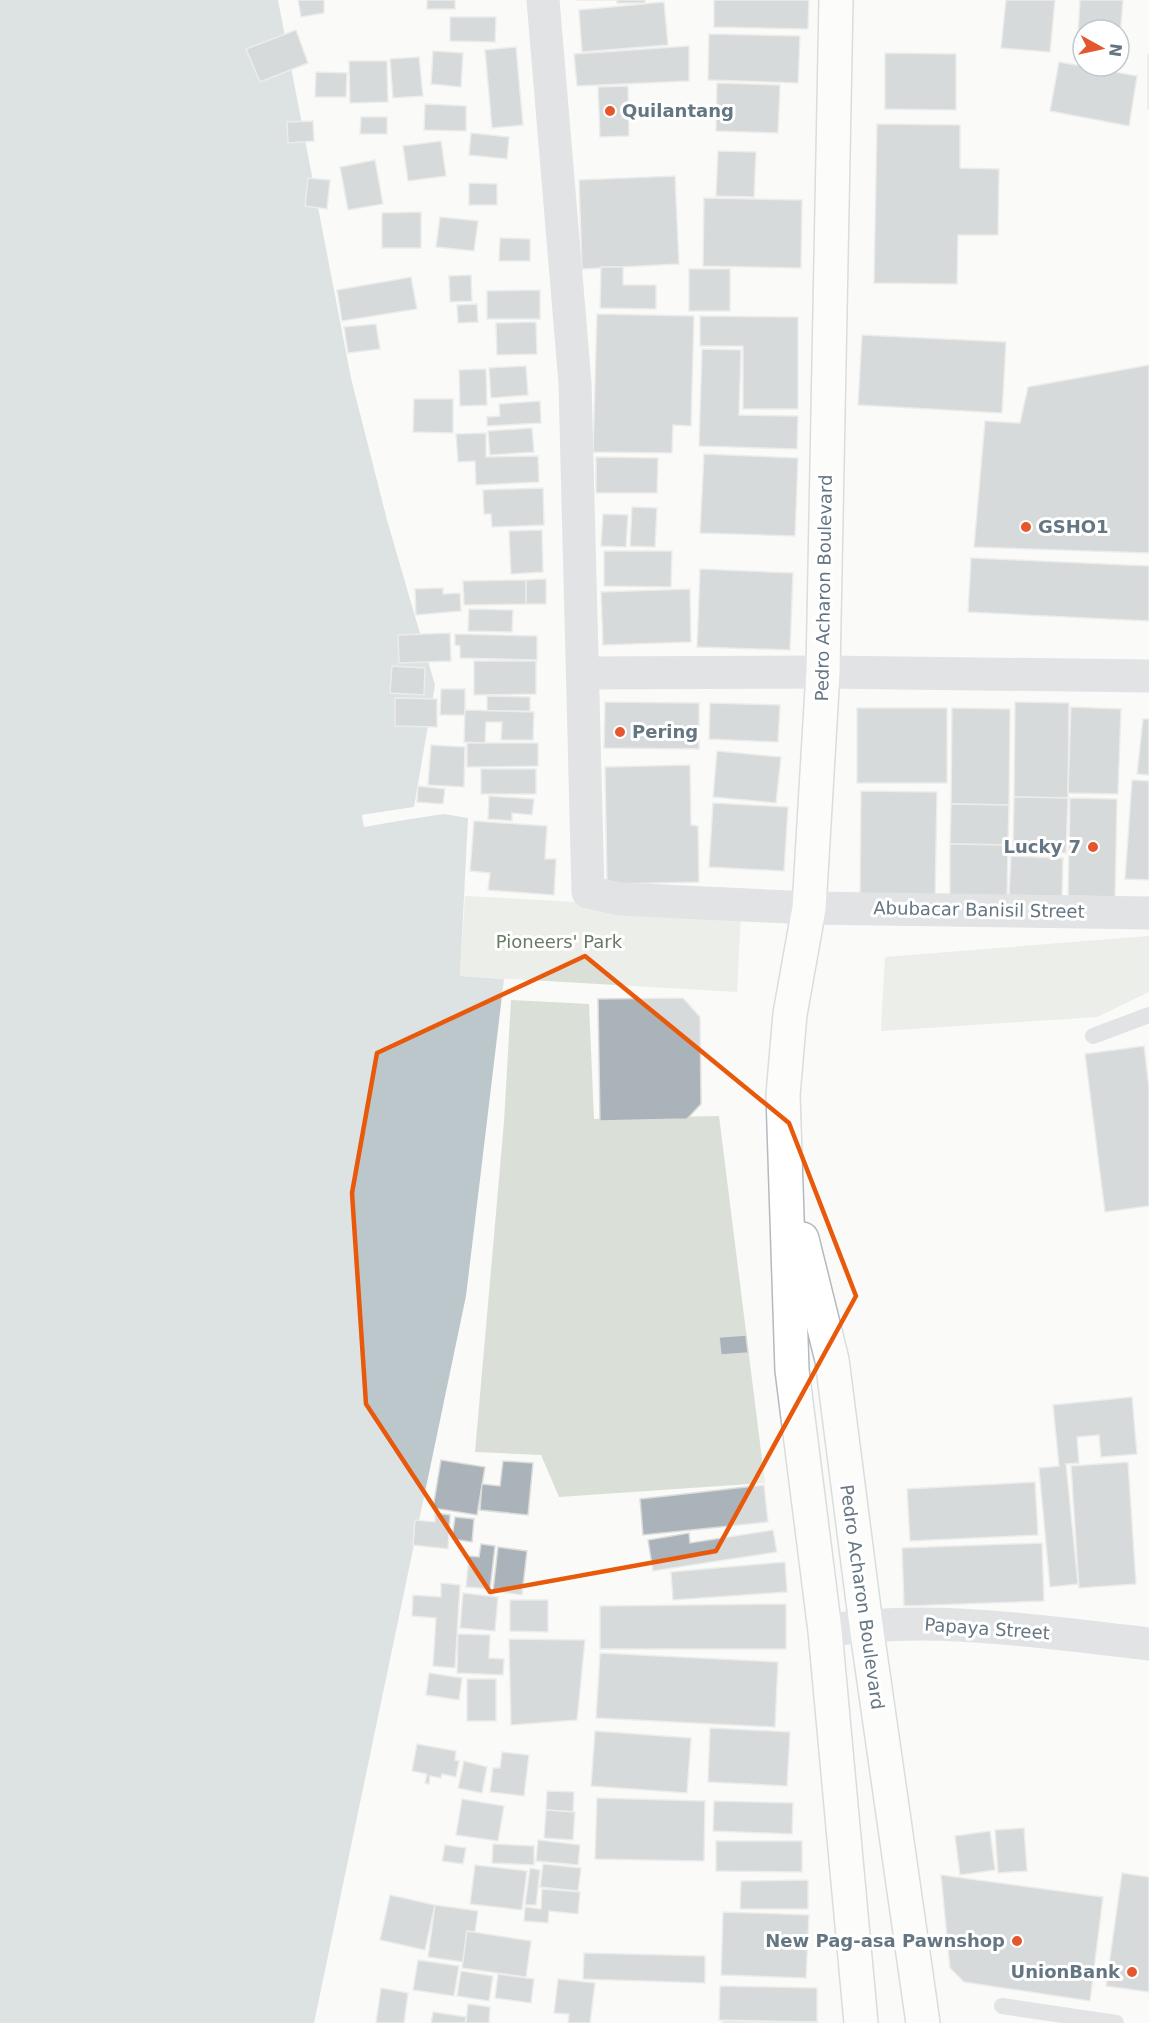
<svg xmlns="http://www.w3.org/2000/svg" width="1149" height="2023" viewBox="0 0 1149 2023" font-family="'DejaVu Sans',sans-serif">
	<style>
		.green { fill: #dadfd7 }
		.water { fill: #bbc7cb }
		.pier { fill: #fafaf8 }
		.building { fill: #aab3b9; stroke: #dcdcda; stroke-width: 1.5 }
		.lines { fill: none; stroke-linecap: round; stroke-linejoin: round }
		.secondary-casing { stroke: #b3babf; stroke-width: 36 }
		.lane { stroke: #c3c8cc; stroke-width: 16 }
		.street { stroke: #c3c8cc; stroke-width: 33 }
		.secondary { stroke: #fff; stroke-width: 33 }
		.marked { fill: none; stroke: #e8590c; stroke-width: 4.5; stroke-linejoin: round }
		.poi-dot { fill: #e4572e; stroke: #fff; stroke-width: 2 }
		.labels { text-anchor: middle; stroke-width: 6; stroke-linejoin: round; paint-order: stroke }
		.poi-label { font-size: 18px; font-weight: bold; fill: #657683; stroke: #fff; text-anchor: start }
		.street-label { font-size: 18px; fill: #657683; stroke: #fff }
		.park-label { font-size: 18px; fill: #687a64; stroke: #fff }
	</style>
	<rect width="100%" height="100%" fill="#fafaf8"/>
	<g class="green">
		<polygon points="465,896 741,911 737,992 460,976"/>
		<polygon points="1149,936 1149,992 1097,1017 881,1031 885,957"/>
		<polygon points="511,1000 589,1004 594,1119 719,1116 765,1483 559,1497 541,1455 475,1452 504,1122"/>
	</g>
	<polygon class="water" points="0,0 278,0 351,378 387,520 435,685 414,807 362,815 364,826 444,814 468,818 460,976 504,979 466,1296 314,2023 0,2023"/>
	<polygon class="pier" points="417,807 414,810 366,818 366,823 431,812 432,815 364,827 362,815"/>
	<g class="building">
		<polygon points="298,0 324,0 324,13 301,17"/>
		<rect x="427" y="0" width="28" height="9"/>
		<polygon points="577,0 645,0 645,3 617,3 617,0"/>
		<polygon points="714,0 809,0 808,29 714,27"/>
		<polygon points="1006,0 1055,0 1050,52 1001,48"/>
		<polygon points="1080,0 1123,0 1120,37 1119,30 1083,30 1083,34 1078,34"/>
		<polygon points="664,2 668,45 582,52 579,10"/>
		<polygon points="450,17 496,17 495,42 450,41"/>
		<polygon points="296,30 308,63 260,82 246,49"/>
		<polygon points="709,34 800,36 798,83 708,80"/>
		<polygon points="689,46 689,81 577,86 574,54"/>
		<polygon points="516,47 523,125 492,128 485,50"/>
		<polygon points="433,51 463,53 461,87 431,84"/>
		<polygon points="885,53 956,54 956,110 885,109"/>
		<rect x="1148" y="55" width="1" height="54"/>
		<polygon points="419,57 423,96 393,98 390,59"/>
		<polygon points="349,61 387,61 388,102 350,103"/>
		<polygon points="1059,62 1137,76 1129,126 1050,111"/>
		<polygon points="316,72 347,73 346,97 315,97"/>
		<polygon points="717,83 780,85 778,133 716,131"/>
		<polygon points="628,86 629,136 600,137 598,87"/>
		<polygon points="425,104 466,106 466,131 424,130"/>
		<polygon points="361,117 387,117 387,134 360,134"/>
		<polygon points="313,121 314,141 288,143 287,122"/>
		<polygon points="877,124 960,125 960,168 999,169 998,235 958,235 957,284 874,283"/>
		<polygon points="471,133 509,137 507,159 469,155"/>
		<polygon points="441,141 446,176 408,181 403,146"/>
		<polygon points="718,151 756,152 754,197 716,196"/>
		<polygon points="375,160 383,204 348,210 340,167"/>
		<polygon points="675,176 679,264 582,269 579,180"/>
		<polygon points="308,178 330,180 327,209 305,206"/>
		<polygon points="469,183 497,184 497,205 469,205"/>
		<polygon points="704,198 802,200 801,268 703,266"/>
		<polygon points="421,212 421,248 382,248 382,213"/>
		<polygon points="440,217 478,221 474,251 436,247"/>
		<polygon points="500,238 530,239 530,261 499,261"/>
		<polygon points="601,267 623,267 623,285 656,285 656,309 600,308"/>
		<rect x="689" y="269" width="41" height="42"/>
		<polygon points="471,275 472,301 450,302 449,276"/>
		<polygon points="411,277 417,309 342,321 337,290"/>
		<polygon points="540,290 540,319 487,319 487,291"/>
		<polygon points="477,304 478,322 458,323 457,305"/>
		<polygon points="597,314 694,316 691,426 673,425 672,453 593,452"/>
		<polygon points="700,316 798,317 798,409 743,409 743,346 700,346"/>
		<polygon points="536,322 537,354 497,355 496,323"/>
		<polygon points="376,324 380,349 348,353 344,327"/>
		<polygon points="862,335 1006,342 1002,413 858,405"/>
		<polygon points="702,349 741,350 739,415 798,416 797,449 699,446"/>
		<polygon points="1149,365 1149,553 974,547 985,421 1020,423 1028,387"/>
		<polygon points="526,366 528,395 491,398 489,368"/>
		<polygon points="486,369 487,405 460,406 459,370"/>
		<polygon points="414,399 453,399 453,433 413,432"/>
		<polygon points="540,401 541,423 487,426 487,417 500,416 499,404"/>
		<polygon points="532,428 534,452 490,455 488,431"/>
		<polygon points="486,433 486,457 538,456 539,482 476,485 475,461 458,462 456,434"/>
		<polygon points="704,454 798,458 795,536 700,533"/>
		<polygon points="596,457 658,458 657,493 596,493"/>
		<polygon points="543,488 544,525 492,527 491,514 484,514 483,490"/>
		<polygon points="632,507 657,508 655,547 630,546"/>
		<polygon points="603,514 628,515 626,547 601,546"/>
		<polygon points="542,530 543,572 511,574 509,531"/>
		<polygon points="604,551 672,551 671,587 604,586"/>
		<polygon points="971,558 1149,566 1149,621 968,612"/>
		<polygon points="700,569 793,573 790,650 697,647"/>
		<polygon points="546,579 546,604 526,604 526,580"/>
		<polygon points="526,580 526,604 464,605 463,581"/>
		<polygon points="443,588 443,594 460,593 461,611 416,615 415,589"/>
		<polygon points="690,589 691,642 603,645 601,592"/>
		<polygon points="469,609 513,610 512,632 468,631"/>
		<polygon points="450,633 451,661 399,663 398,635"/>
		<polygon points="455,634 537,636 537,660 460,658 460,646 455,645"/>
		<polygon points="474,661 536,661 536,694 474,695"/>
		<polygon points="392,666 425,668 424,695 390,693"/>
		<polygon points="441,689 465,689 465,715 440,715"/>
		<polygon points="487,696 530,697 530,711 487,711"/>
		<polygon points="395,698 437,699 437,727 395,726"/>
		<polygon points="605,702 699,703 699,749 604,748"/>
		<polygon points="1015,702 1069,703 1068,798 1014,797"/>
		<polygon points="710,703 780,705 778,742 709,739"/>
		<polygon points="1071,707 1121,709 1118,794 1068,793"/>
		<rect x="857" y="708" width="90" height="75"/>
		<polygon points="952,708 1010,709 1009,805 951,804"/>
		<polygon points="465,710 534,712 533,740 501,740 502,722 486,722 485,743 464,742"/>
		<polygon points="1143,719 1149,719 1149,775 1137,774"/>
		<polygon points="467,743 538,743 538,766 467,767"/>
		<polygon points="431,745 465,747 464,787 428,785"/>
		<polygon points="717,751 781,757 776,803 713,797"/>
		<polygon points="690,765 691,825 698,826 699,882 607,884 605,767"/>
		<rect x="481" y="769" width="55" height="25"/>
		<polygon points="1132,780 1149,781 1149,880 1125,879"/>
		<polygon points="418,786 445,789 443,804 417,802"/>
		<polygon points="861,791 937,792 935,901 860,900"/>
		<polygon points="489,796 534,799 532,815 512,813 512,821 488,819"/>
		<polygon points="1014,797 1068,798 1066,853 1013,852"/>
		<polygon points="1070,798 1117,799 1115,897 1068,896"/>
		<polygon points="713,803 788,807 784,871 709,867"/>
		<polygon points="951,804 1009,805 1008,845 950,844"/>
		<polygon points="474,821 547,826 545,859 556,859 554,895 488,890 490,873 470,871"/>
		<polygon points="950,844 1008,845 1007,898 950,897"/>
		<polygon points="1011,856 1063,858 1062,897 1009,895"/>
		<polygon points="683,998 700,1017 701,1104 687,1119 600,1121 598,999"/>
		<polygon points="1144,1046 1149,1088 1149,1206 1105,1212 1085,1054"/>
		<polygon points="746,1335 748,1353 721,1355 719,1337"/>
		<polygon points="1132,1397 1137,1454 1101,1457 1099,1435 1077,1437 1079,1463 1066,1464 1078,1584 1050,1587 1039,1468 1059,1466 1053,1405"/>
		<polygon points="441,1460 485,1467 477,1515 433,1508"/>
		<polygon points="503,1461 533,1463 528,1515 480,1510 482,1484 500,1486"/>
		<polygon points="1128,1462 1136,1584 1079,1588 1071,1466"/>
		<polygon points="1035,1482 1038,1535 910,1541 907,1489"/>
		<polygon points="764,1485 768,1522 643,1535 640,1499"/>
		<polygon points="435,1513 450,1515 448,1549 413,1545 415,1520 435,1522"/>
		<polygon points="455,1517 474,1519 472,1542 452,1539"/>
		<polygon points="773,1530 777,1552 653,1571 648,1540 689,1533 690,1543"/>
		<polygon points="1042,1543 1044,1601 904,1606 902,1548"/>
		<polygon points="481,1544 495,1546 490,1589 466,1587 469,1556 479,1557"/>
		<polygon points="498,1547 527,1551 522,1595 493,1591"/>
		<polygon points="785,1562 787,1592 673,1600 671,1572"/>
		<polygon points="441,1583 460,1585 455,1668 433,1666 436,1618 412,1616 413,1595 441,1597"/>
		<polygon points="463,1593 498,1597 495,1631 460,1628"/>
		<polygon points="510,1600 548,1600 548,1632 510,1631"/>
		<polygon points="786,1604 786,1649 600,1649 600,1606"/>
		<polygon points="458,1634 490,1635 489,1658 504,1659 503,1675 457,1673"/>
		<polygon points="509,1639 585,1640 577,1720 511,1725"/>
		<polygon points="600,1653 778,1662 775,1727 596,1718"/>
		<polygon points="429,1673 462,1678 459,1700 426,1695"/>
		<rect x="467" y="1679" width="29" height="42"/>
		<polygon points="710,1728 790,1732 787,1786 708,1782"/>
		<polygon points="595,1731 691,1738 687,1793 591,1786"/>
		<polygon points="417,1744 456,1751 455,1760 459,1761 456,1777 442,1774 441,1778 430,1776 429,1784 425,1783 427,1774 412,1771"/>
		<polygon points="502,1752 529,1755 524,1796 490,1792 493,1768 500,1768"/>
		<polygon points="464,1761 487,1767 482,1793 458,1788"/>
		<polygon points="547,1791 574,1792 573,1812 546,1810"/>
		<polygon points="597,1798 705,1801 704,1861 595,1859"/>
		<polygon points="462,1799 504,1806 498,1841 456,1835"/>
		<polygon points="714,1801 793,1803 792,1834 713,1831"/>
		<polygon points="546,1810 575,1812 573,1840 544,1838"/>
		<polygon points="1024,1828 1027,1871 998,1873 995,1830"/>
		<polygon points="990,1831 995,1870 960,1875 955,1836"/>
		<polygon points="538,1840 580,1845 578,1865 536,1861"/>
		<polygon points="716,1841 802,1841 802,1872 716,1871"/>
		<polygon points="493,1844 534,1846 534,1865 492,1863"/>
		<polygon points="445,1845 466,1848 463,1864 442,1861"/>
		<polygon points="543,1864 581,1868 578,1891 540,1887"/>
		<polygon points="475,1865 527,1871 522,1910 470,1904"/>
		<polygon points="530,1868 540,1870 536,1905 525,1905"/>
		<polygon points="1122,1873 1149,1877 1149,1992 1106,1986"/>
		<polygon points="941,1875 1103,1897 1090,2001 964,1982 950,1968"/>
		<polygon points="808,1880 808,1909 740,1909 741,1881"/>
		<polygon points="542,1889 580,1892 578,1914 549,1911 548,1923 524,1921 525,1907 541,1909"/>
		<polygon points="390,1895 435,1905 425,1950 380,1940"/>
		<polygon points="435,1905 478,1911 475,1932 467,1931 463,1962 428,1957"/>
		<polygon points="723,1912 809,1915 806,1978 721,1975"/>
		<polygon points="467,1931 531,1941 526,1977 462,1968"/>
		<polygon points="584,1953 705,1956 705,1983 583,1979"/>
		<polygon points="418,1960 459,1966 454,1996 413,1990"/>
		<polygon points="461,1971 493,1976 489,2001 457,1996"/>
		<polygon points="498,1974 534,1979 531,2003 495,1998"/>
		<polygon points="558,1979 595,1983 590,2023 568,2023 569,2014 554,2013"/>
		<polygon points="720,1986 817,1988 817,2022 719,2020"/>
		<polygon points="381,1988 408,1993 404,2023 376,2023"/>
		<polygon points="468,2004 490,2007 489,2023 466,2023"/>
		<polygon points="433,2012 466,2017 465,2023 431,2023"/>
		<polygon points="723,2021 819,2023 723,2023"/>
	</g>
	<g class="lines">
		<defs>
			<g id="secondary">
				<polyline points="836,0 823,672 809,908 790,1014 783,1095 792,1370 825,1631 861,2023"/>
				<polyline points="802,1239 832,1360 866,1625 923,2023"/>
			</g>
		</defs>
		<use href="#secondary" class="secondary-casing"/>
		<g class="lane">
			<polyline points="1093,1036 1149,1015"/>
			<polyline points="1002,2006 1116,2023"/>
		</g>
		<g class="street">
			<polyline points="543,0 575,383 588,892 620,899 809,908 1149,913"/>
			<polyline points="584,673 823,672 1149,676"/>
			<path d="M825,1631C933,1614 1041,1632 1149,1644"/>
		</g>
		<use href="#secondary" class="secondary"/>
	</g>
	<path d="M0 0H1149V2023H0ZM585,956L789,1123L856,1296L716,1551L490,1592L366,1404L352,1193L377,1053Z" fill="#fafaf8" fill-opacity=".55" fill-rule="evenodd"/>
	<path class="marked" d="M585,956L789,1123L856,1296L716,1551L490,1592L366,1404L352,1193L377,1053Z"/>
	<g class="poi-dot">
		<circle cx="610" cy="111" r="6"/>
		<circle cx="1026" cy="527" r="6"/>
		<circle cx="620" cy="732" r="6"/>
		<circle cx="1093" cy="847" r="6"/>
		<circle cx="1017" cy="1941" r="6"/>
		<circle cx="1132" cy="1972" r="6"/>
	</g>
	<g class="labels">
		<g class="poi-label">
			<text x="622" y="117">Quilantang</text>
			<text x="1038" y="533">GSHO1</text>
			<text x="632" y="738">Pering</text>
			<text x="1081" y="853" text-anchor="end">Lucky 7</text>
			<text x="1005" y="1947" text-anchor="end">New Pag-asa Pawnshop</text>
			<text x="1120" y="1978" text-anchor="end">UnionBank</text>
		</g>
		<g class="street-label">
			<text transform="translate(824 588) rotate(-89)" y="6">Pedro Acharon Boulevard</text>
			<text transform="translate(979 910) rotate(1)" y="6">Abubacar Banisil Street</text>
			<text transform="translate(862 1597) rotate(82)" y="6">Pedro Acharon Boulevard</text>
			<text transform="translate(987 1629) rotate(4)" y="6">Papaya Street</text>
		</g>
		<g class="park-label">
			<text x="559" y="948">Pioneers' Park</text>
		</g>
	</g>
	<g transform="translate(1101 48) rotate(98)"><circle r="28" fill="#ffffff" stroke="#c1c8cd" stroke-width="1.5"/>
	<path d="M0-4.5L10 22L0 15L-10 22Z" fill="#e4572e"/>
	<text y="-9" font-size="16" font-weight="bold" text-anchor="middle" fill="#657683">N</text>
	</g>
</svg>
